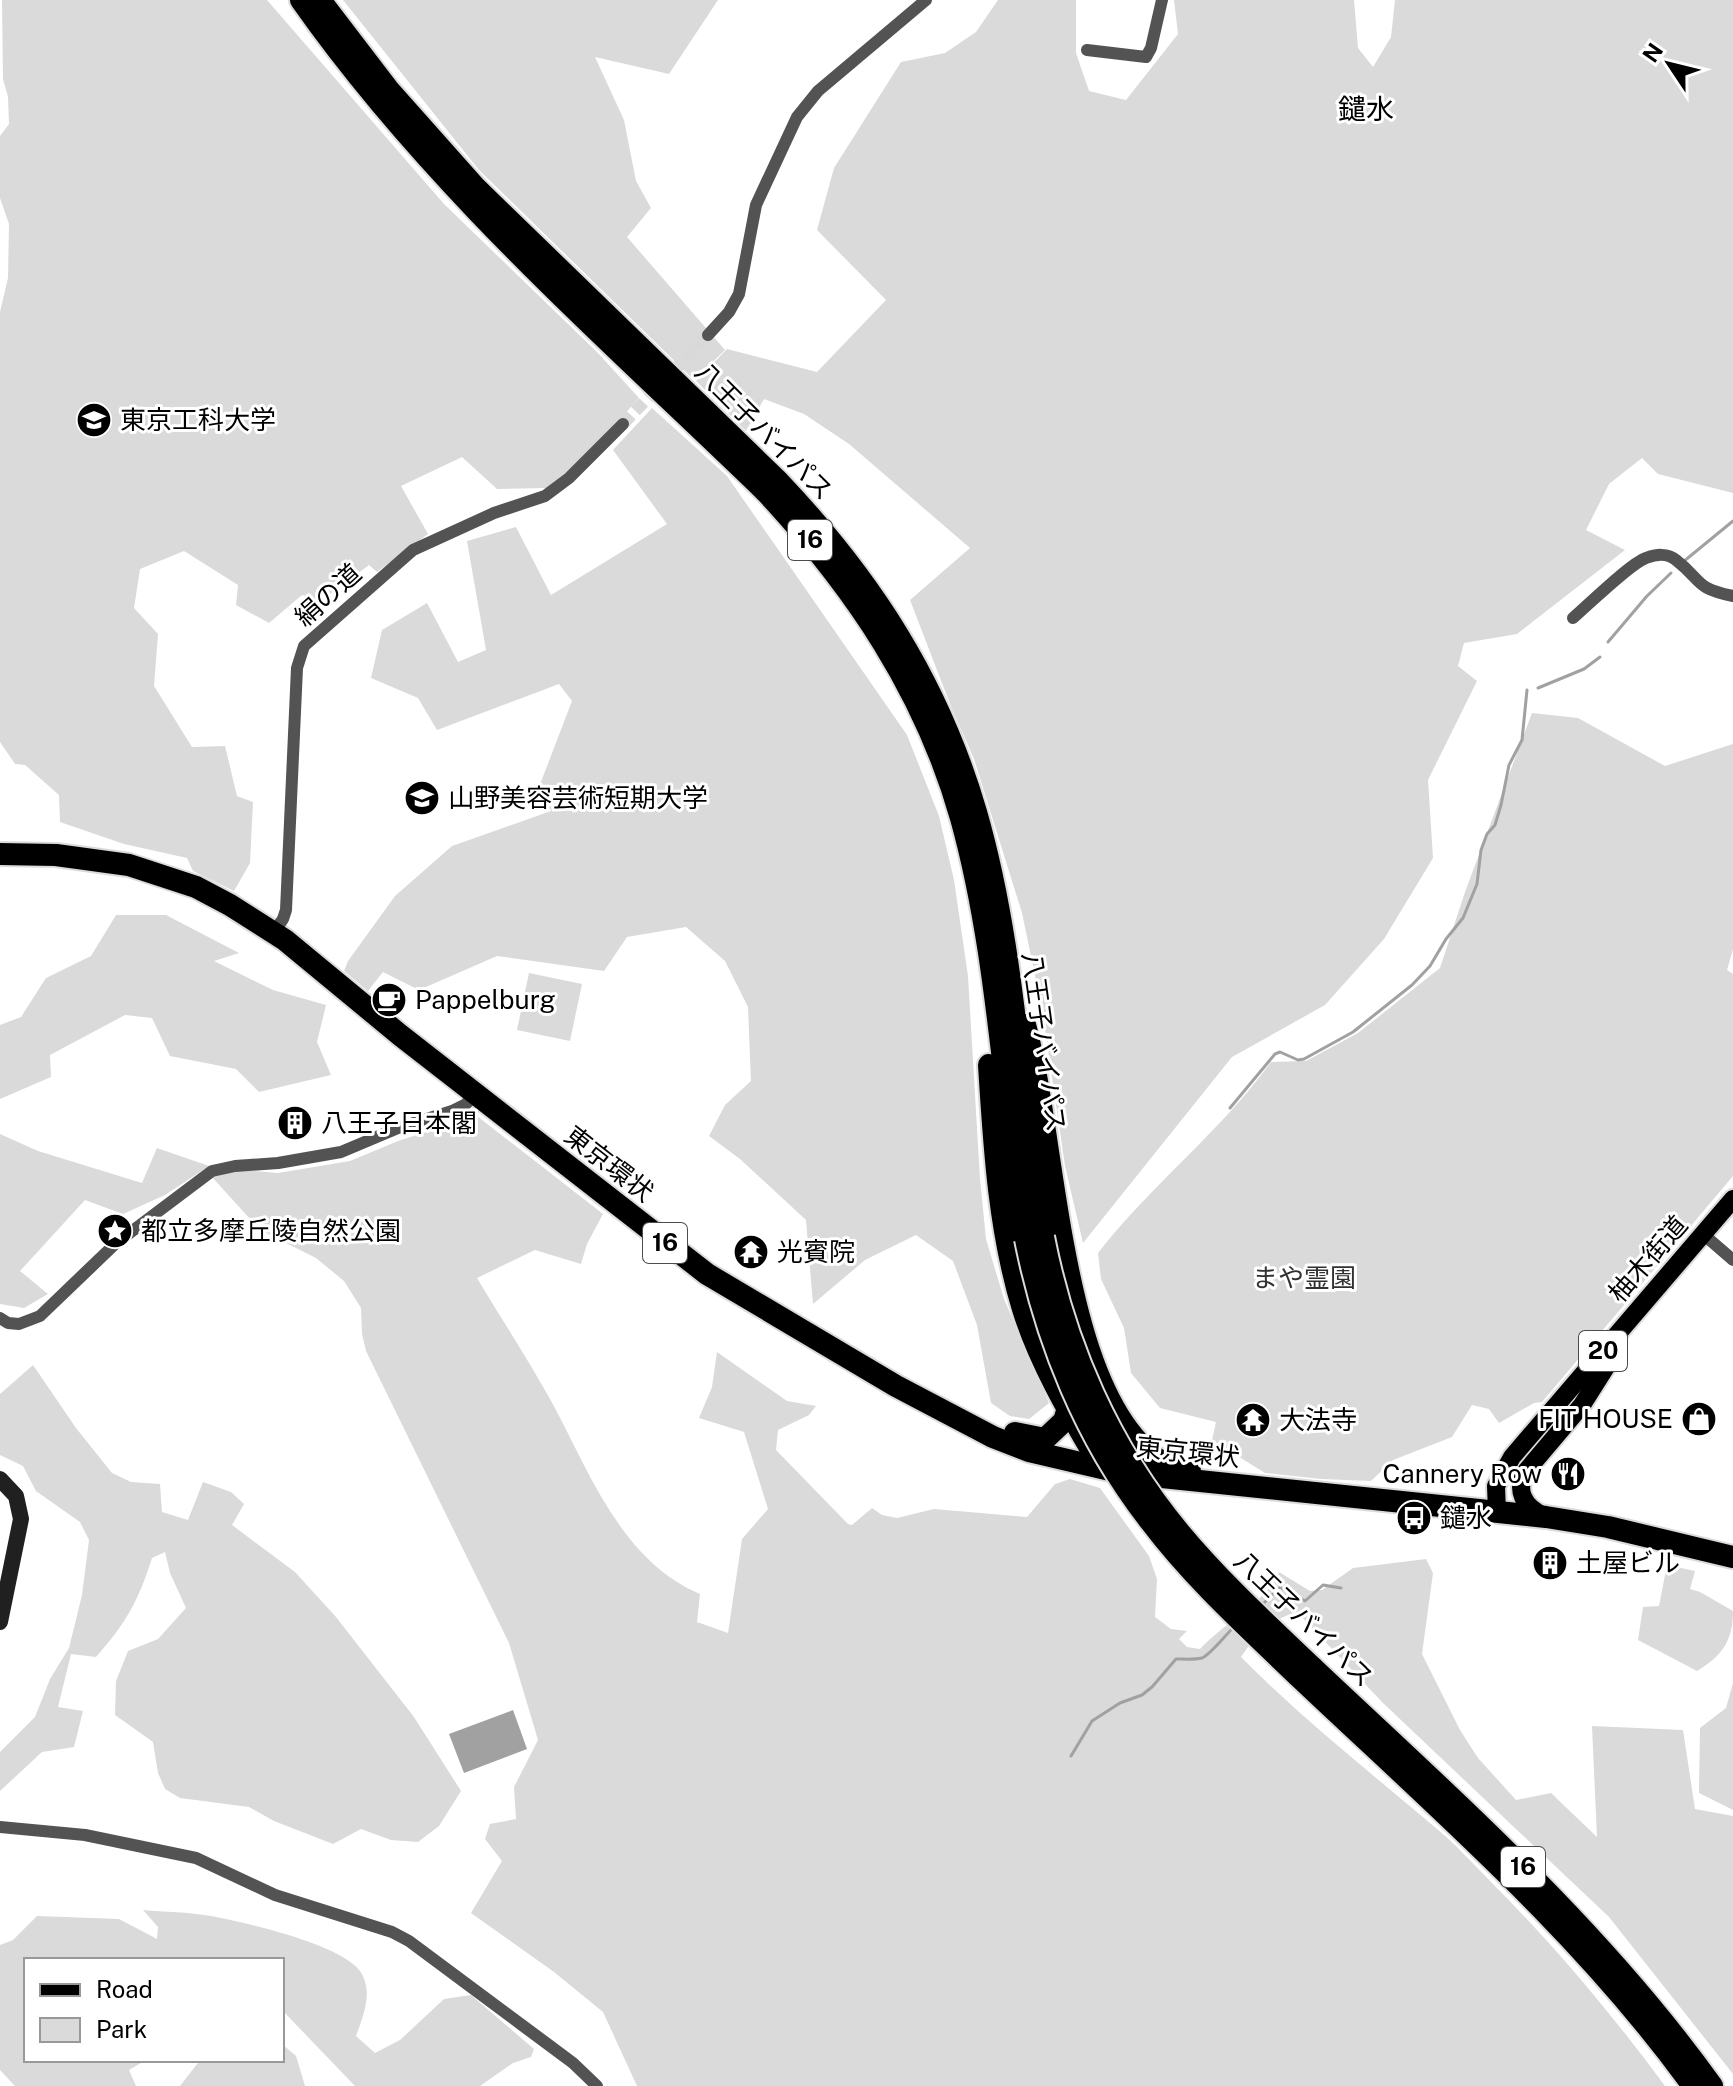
<svg xmlns="http://www.w3.org/2000/svg" width="1733" height="2086" viewBox="0 0 1733 2086" font-family="'Public Sans','Noto Sans JP',sans-serif">
	<style>
		.green { fill: #dadada }
		.water { fill: #a1a1a1 }
		.lines { fill: none; stroke-linecap: round; stroke-linejoin: round }
		.stream { stroke: #a1a1a1; stroke-width: 3 }
		.street-tunnel { stroke: #d9d9d9; stroke-width: 12; stroke-dasharray: 12 6; stroke-linecap: butt }
		.primary-casing { stroke: #dbdbdb; stroke-width: 22 }
		.highway-casing { stroke: #dbdbdb; stroke-width: 26 }
		.street { stroke: #535353; stroke-width: 12 }
		.secondary { stroke: #202020; stroke-width: 16 }
		.primary { stroke: #000; stroke-width: 18 }
		.highway { stroke: #000; stroke-width: 22 }
		.highway-bridge-casing { stroke: #dbdbdb; stroke-width: 26; stroke-linecap: butt }
		.highway-bridge { stroke: #000; stroke-width: 22 }
		.labels { text-anchor: middle; stroke-width: 6; stroke-linejoin: round; paint-order: stroke }
		.shield { fill: #fff; stroke: #4c4c4c; stroke-width: 2 }
		.shield-label { font-size: 24px; font-weight: bold; fill: #000 }
		.poi-label { font-size: 26px; fill: #000; stroke: #fff; text-anchor: start }
		.street-label { font-size: 26px; fill: #000; stroke: #fff }
		.park-label { font-size: 26px; fill: #313131; stroke: #fff }
		.neighbourhood-label { font-size: 28px; fill: #000; stroke: #fff }
	</style>
	<rect width="100%" height="100%" fill="#fff"/>
	<g class="green">
		<polygon points="2,0 267,0 444,204 598,353 639,398 587,456 546,488 497,489 462,457 401,486 428,534 377,572 369,565 321,601 302,595 269,623 236,605 238,585 184,551 140,569 134,608 158,634 154,686 192,747 225,746 237,796 253,802 250,863 234,891 193,871 187,858 124,844 60,822 59,795 25,765 15,764 0,742 0,312 8,278 9,224 0,198 0,136 9,124 8,97 3,79"/>
		<polygon points="343,0 718,0 669,74 595,57 624,120 636,181 651,208 627,237 725,350 694,380 479,170"/>
		<polygon points="998,0 1076,0 1076,53 1089,91 1126,100 1178,34 1174,0 1354,0 1358,48 1373,67 1391,37 1395,0 1733,0 1733,493 1658,474 1642,458 1609,484 1586,530 1625,550 1517,634 1464,643 1458,666 1477,681 1428,780 1433,858 1384,939 1325,1005 1232,1057 1083,1243 1065,1166 1042,1009 1022,913 974,759 952,709 910,600 970,548 849,444 804,414 764,399 746,431 696,381 727,349 817,372 886,300 817,230 834,168 901,62 945,53 976,32"/>
		<polygon points="652,408 727,476 907,735 939,816 954,880 968,976 980,1179 986,1239 1004,1299 1049,1403 1029,1419 1010,1416 991,1403 977,1325 953,1261 916,1235 865,1260 813,1304 806,1220 740,1159 709,1136 725,1105 751,1081 748,1007 725,961 686,927 627,937 604,971 497,956 419,990 383,972 368,991 344,971 348,961 395,896 452,846 551,811 539,787 572,701 559,684 437,730 418,698 371,678 382,630 427,603 458,662 486,650 467,541 516,527 551,595 667,524 613,450"/>
		<path d="M1532,713L1578,718L1665,766L1733,744V949L1727,970L1733,974V1176L1542,1402L1534,1403L1499,1423L1489,1409L1472,1405L1452,1437L1393,1460L1371,1481L1321,1479L1265,1473L1212,1440L1216,1422L1160,1408L1131,1373L1124,1328L1101,1279L1098,1253C1151,1185 1221,1131 1271,1062L1306,1061L1358,1033L1440,968L1465,892Z"/>
		<polygon points="116,915 166,915 239,953 214,961 273,990 326,1005 317,1042 331,1075 259,1092 236,1069 170,1056 152,1018 125,1015 50,1055 51,1077 0,1099 0,1025 21,1017 46,978 91,956"/>
		<polygon points="529,973 582,984 570,1041 517,1030"/>
		<path d="M477,1116L603,1214L587,1244L581,1264L535,1250L477,1278C501,1318 527,1358 550,1399C589,1470 620,1560 700,1594L697,1622L728,1633L742,1539L768,1509L744,1432L699,1418L712,1387L717,1352L787,1401L816,1406L809,1415L778,1430L776,1450L848,1524L852,1525L872,1508L882,1515L897,1518L934,1509L1027,1517L1055,1484L1070,1479L1100,1488L1149,1556L1157,1579L1155,1617L1171,1629L1187,1631L1179,1639L1187,1647L1200,1649C1225,1622 1263,1605 1279,1572L1310,1591L1322,1590L1353,1568L1426,1559L1433,1573L1422,1654L1460,1730L1478,1758L1516,1800L1551,1793L1597,1837L1592,1726L1683,1730L1695,1809L1733,1816V2074L1609,1917L1383,1703L1297,1612C1273,1618 1254,1637 1241,1657C1304,1721 1375,1776 1443,1834C1460,1849 1475,1866 1491,1882C1554,1945 1612,2014 1665,2086H637L603,2012L554,1972L471,1913L502,1861L485,1839L490,1824L516,1819L514,1787L538,1740L509,1643L366,1351L362,1334L361,1308L344,1281L316,1258L260,1230L211,1176L244,1170L278,1173L350,1161L398,1141Z"/>
		<polygon points="0,1134 38,1151 142,1183 157,1148 209,1166 165,1195 123,1214 85,1200 20,1271 48,1294 24,1308 0,1304"/>
		<path d="M33,1365L76,1428L112,1473L131,1482L160,1484L162,1512L188,1520L203,1482L231,1492L244,1504L232,1525L295,1572L336,1617L414,1717L461,1791L439,1826L418,1842L391,1840L361,1829L333,1844L274,1821L249,1807L180,1798L165,1789L158,1773L153,1742L115,1715L116,1681L128,1651L158,1639L186,1608L170,1573L165,1552L152,1558C138,1602 126,1623 96,1657L71,1654L58,1707L83,1711L74,1747L42,1752L0,1791V1752L35,1717L50,1679L69,1648L82,1595L89,1540L80,1522L36,1491L23,1466L0,1455V1394Z"/>
		<path d="M1667,1565L1695,1571L1690,1589L1700,1592L1733,1611C1733,1641 1722,1656 1697,1671L1638,1640L1643,1607L1659,1606Z"/>
		<polygon points="1733,1683 1733,1810 1699,1793 1700,1728 1726,1708"/>
		<path d="M143,1910C165,1912 188,1912 211,1916C244,1922 341,1944 360,1971C374,1992 363,2016 356,2036L375,2053L400,2040L444,1999L471,1995L534,2049L531,2057L513,2063L480,2086H355L282,2010V1960H26V2060H146L129,2070L136,2086H15L0,2070V1945L13,1940L37,1916L119,1919L157,1939L158,1927Z"/>
		<polygon points="282,2044 296,2056 305,2086 180,2086 197,2064 204,2060 282,2060"/>
	</g>
	<polygon class="water" points="513,1710 527,1749 464,1773 449,1734"/>
	<g class="lines">
		<g class="stream">
			<polyline points="1683,562 1733,521"/>
			<polyline points="1608,642 1647,596 1671,573"/>
			<polyline points="1538,688 1584,669 1600,657"/>
			<polyline points="1230,1108 1275,1054 1280,1052 1298,1060 1304,1059 1353,1032 1412,985 1430,966 1446,939 1463,918 1477,884 1481,850 1487,834 1495,825 1501,805 1509,765 1522,740 1527,690"/>
			<polyline points="1260,1607 1280,1587 1305,1601 1323,1585 1341,1588"/>
			<path d="M1071,1756L1092,1721L1120,1703L1142,1695L1152,1687L1176,1659C1184,1659 1194,1660 1202,1658C1211,1654 1226,1634 1235,1626"/>
		</g>
		<polyline class="street-tunnel" points="623,424 708,335"/>
		<defs>
			<g id="primary">
				<polyline points="1497,1512 1496,1486 1512,1457 1733,1199"/>
				<path d="M1544,1516C1524,1507 1514,1490 1527,1470L1582,1405L1606,1367"/>
			</g>
			<g id="highway">
				<path d="M301,0C431,185 604,335 766,492C855,588 925,691 961,818C999,955 1003,1099 1026,1239"/>
				<path d="M320,0L388,89L476,188L779,482C871,579 938,682 976,812C1016,950 1019,1096 1043,1237"/>
				<polyline points="0,854 56,855 129,865 196,887 230,905 285,940 400,1035 707,1274 896,1386 993,1437 1029,1451 1123,1473 1546,1517 1608,1527 1733,1557"/>
				<path d="M1025,1025C1056,1137 1058,1386 1156,1458C1166,1466 1178,1467 1190,1471"/>
				<path d="M989,1065C994,1146 999,1231 1023,1309C1039,1361 1069,1412 1096,1458"/>
				<polyline points="1015,1433 1045,1439 1064,1421 1068,1408"/>
				<path d="M1312,1667C1453,1800 1599,1928 1712,2086"/>
				<path d="M1297,1675C1435,1806 1581,1931 1693,2086"/>
			</g>
		</defs>
		<use href="#primary" class="primary-casing"/>
		<use href="#highway" class="highway-casing"/>
		<g class="street">
			<polyline points="1087,50 1146,57 1151,48 1162,0"/>
			<polyline points="708,335 729,312 739,294 756,205 797,117 818,91 926,0"/>
			<path d="M1573,618C1588,605 1631,563 1646,558C1656,554 1668,553 1676,560C1703,581 1694,588 1733,596"/>
			<polyline points="274,932 283,919 286,910 297,668 304,646 413,550 494,513 545,496 569,478 623,424"/>
			<polyline points="1703,1234 1733,1260"/>
			<polyline points="0,1318 8,1323 19,1324 40,1316 115,1244 212,1171 235,1166 278,1163 341,1152 398,1128 452,1111 466,1104 475,1094"/>
			<polyline points="0,1827 85,1835 196,1858 275,1895 392,1932 409,1941 573,2063 597,2086"/>
		</g>
		<polyline class="secondary" points="0,1479 16,1496 21,1519 0,1622"/>
		<use href="#primary" class="primary"/>
		<use href="#highway" class="highway"/>
		<defs>
			<g id="highway-bridge">
				<path d="M1043,1237C1064,1345 1109,1448 1180,1533C1220,1581 1267,1624 1312,1667"/>
				<path d="M1026,1239C1046,1340 1086,1439 1150,1521C1193,1578 1246,1626 1297,1675"/>
			</g>
		</defs>
		<use href="#highway-bridge" class="highway-bridge-casing"/>
		<use href="#highway-bridge" class="highway-bridge"/>
	</g>
	<defs>
		<symbol id="university-disc" viewBox="-11 -11 22 22"><circle r="9.5" fill="#000" stroke="#fff"/><path d="M0-5L7-2L0 1L-7-2ZM-4 1L0 2.5L4 1V4Q0 6-4 4Z" fill="#fff"/></symbol>
		<symbol id="cafe-disc" viewBox="-11 -11 22 22"><circle r="9.5" fill="#000" stroke="#fff"/><path d="M-5.5-4.5H6V0H3Q3 3.5 0 3.5H-2.5Q-5.5 3.5-5.5 0ZM3-3.2v2h1.7v-2ZM-6 4.5H4V6H-6Z" fill="#fff"/></symbol>
		<symbol id="building-disc" viewBox="-11 -11 22 22"><circle r="9.5" fill="#000" stroke="#fff"/><path d="M-4-6H4V6H1V3H-1V6H-4ZM-2.5-4.3h1.7v1.8h-1.7ZM.8-4.3h1.7v1.8H.8ZM-2.5-1h1.7V.8h-1.7ZM.8-1h1.7V.8H.8Z" fill="#fff"/></symbol>
		<symbol id="sight-disc" viewBox="-11 -11 22 22"><circle r="9.5" fill="#000" stroke="#fff"/><path d="M0-6L1.8-2.2L6-1.7L2.9 1.2L3.7 5.4L0 3.3L-3.7 5.4L-2.9 1.2L-6-1.7L-1.8-2.2Z" fill="#fff"/></symbol>
		<symbol id="temple-disc" viewBox="-11 -11 22 22"><circle r="9.5" fill="#000" stroke="#fff"/><path d="M0-6L5-2H3V0L6.5 2.5H4V6H1.5V3h-3V6H-4V2.5H-6.5L-3 0V-2H-5Z" fill="#fff"/></symbol>
		<symbol id="shop-disc" viewBox="-11 -11 22 22"><circle r="9.5" fill="#000" stroke="#fff"/><path d="M-5-2.5h2.3a2.7 3.5 0 0 1 5.4 0H5L5.5 6h-11ZM-1.5-2.5h3a1.5 2.3 0 0 0-3 0Z" fill="#fff"/></symbol>
		<symbol id="restaurant-disc" viewBox="-11 -11 22 22"><circle r="9.5" fill="#000" stroke="#fff"/><path d="M-5-6h1v4h1v-4h1v4h1v-4h1v5L-1.5 .5V6h-2V.5L-5-1ZM5-6V6H3V1.5H1.5Q1.5-4 5-6Z" fill="#fff"/></symbol>
		<symbol id="bus-disc" viewBox="-11 -11 22 22"><circle r="9.5" fill="#000" stroke="#fff"/><path d="M-5-6H5V4H4V6H2V4H-2V6H-4V4H-5ZM-3.5-4V0h7V-4ZM-3.5 1.2v1.5H-2V1.2ZM2 1.2v1.5H3.5V1.2Z" fill="#fff"/></symbol>
	</defs>
	<g fill-rule="evenodd">
		<use href="#university-disc" x="74" y="400" width="40" height="40"/>
		<use href="#university-disc" x="402" y="778" width="40" height="40"/>
		<use href="#cafe-disc" x="369" y="980" width="40" height="40"/>
		<use href="#building-disc" x="275" y="1103" width="40" height="40"/>
		<use href="#sight-disc" x="95" y="1211" width="40" height="40"/>
		<use href="#temple-disc" x="731" y="1232" width="40" height="40"/>
		<use href="#shop-disc" x="1679" y="1399" width="40" height="40"/>
		<use href="#temple-disc" x="1233" y="1400" width="40" height="40"/>
		<use href="#restaurant-disc" x="1548" y="1454" width="40" height="40"/>
		<use href="#bus-disc" x="1394" y="1498" width="40" height="40"/>
		<use href="#building-disc" x="1530" y="1543" width="40" height="40"/>
	</g>
	<g class="labels">
		<g class="shield">
			<rect x="788" y="520" width="44" height="40" rx="6"/>
			<rect x="643" y="1223" width="44" height="40" rx="6"/>
			<rect x="1579" y="1331" width="48" height="40" rx="6"/>
			<rect x="1501" y="1847" width="44" height="40" rx="6"/>
		</g>
		<g class="shield-label">
			<text x="810" y="548">16</text>
			<text x="665" y="1251">16</text>
			<text x="1603" y="1359">20</text>
			<text x="1523" y="1875">16</text>
		</g>
		<g class="poi-label">
			<text x="120" y="429">東京工科大学</text>
			<text x="448" y="807">山野美容芸術短期大学</text>
			<text x="415" y="1009">Pappelburg</text>
			<text x="321" y="1132">八王子日本閣</text>
			<text x="141" y="1240">都立多摩丘陵自然公園</text>
			<text x="777" y="1261">光賓院</text>
			<text x="1673" y="1428" text-anchor="end">FIT HOUSE</text>
			<text x="1279" y="1429">大法寺</text>
			<text x="1542" y="1483" text-anchor="end">Cannery Row</text>
			<text x="1440" y="1527">鑓水</text>
			<text x="1576" y="1572">土屋ビル</text>
		</g>
		<g class="street-label">
			<text transform="translate(764 431) rotate(45)" y="9">八王子バイパス</text>
			<text transform="translate(328 595) rotate(-42)" y="9">絹の道</text>
			<text transform="translate(1044 1042) rotate(82)" y="9">八王子バイパス</text>
			<text transform="translate(609 1164) rotate(38)" y="9">東京環状</text>
			<text transform="translate(1648 1259) rotate(-49)" y="9">柚木街道</text>
			<text transform="translate(1188 1452) rotate(6)" y="9">東京環状</text>
			<text transform="translate(1304 1619) rotate(44)" y="9">八王子バイパス</text>
		</g>
		<g class="park-label">
			<text x="1304" y="1287">まや霊園</text>
		</g>
		<g class="neighbourhood-label">
			<text x="1366" y="119">鑓水</text>
		</g>
	</g>
	<rect x="24" y="1958" width="260" height="104" fill="#ffffff" stroke="#999999" stroke-width="2"/>
	<rect x="40" y="1984" width="40" height="12" fill="#000000" stroke="#999999" stroke-width="2"/>
	<text x="96" y="1998" font-size="24" fill="#000000">Road</text>
	<rect x="40" y="2018" width="40" height="24" fill="#dadada" stroke="#999999" stroke-width="2"/>
	<text x="96" y="2038" font-size="24" fill="#000000">Park</text>
	<g transform="translate(1669 64) rotate(305)" stroke="#ffffff" stroke-width="6" paint-order="stroke">
	<path d="M0-6L14 30L0 20L-14 30Z" fill="#000000"/>
	<text y="-12" font-size="22" font-weight="bold" text-anchor="middle" fill="#000000">N</text>
	</g>
</svg>
